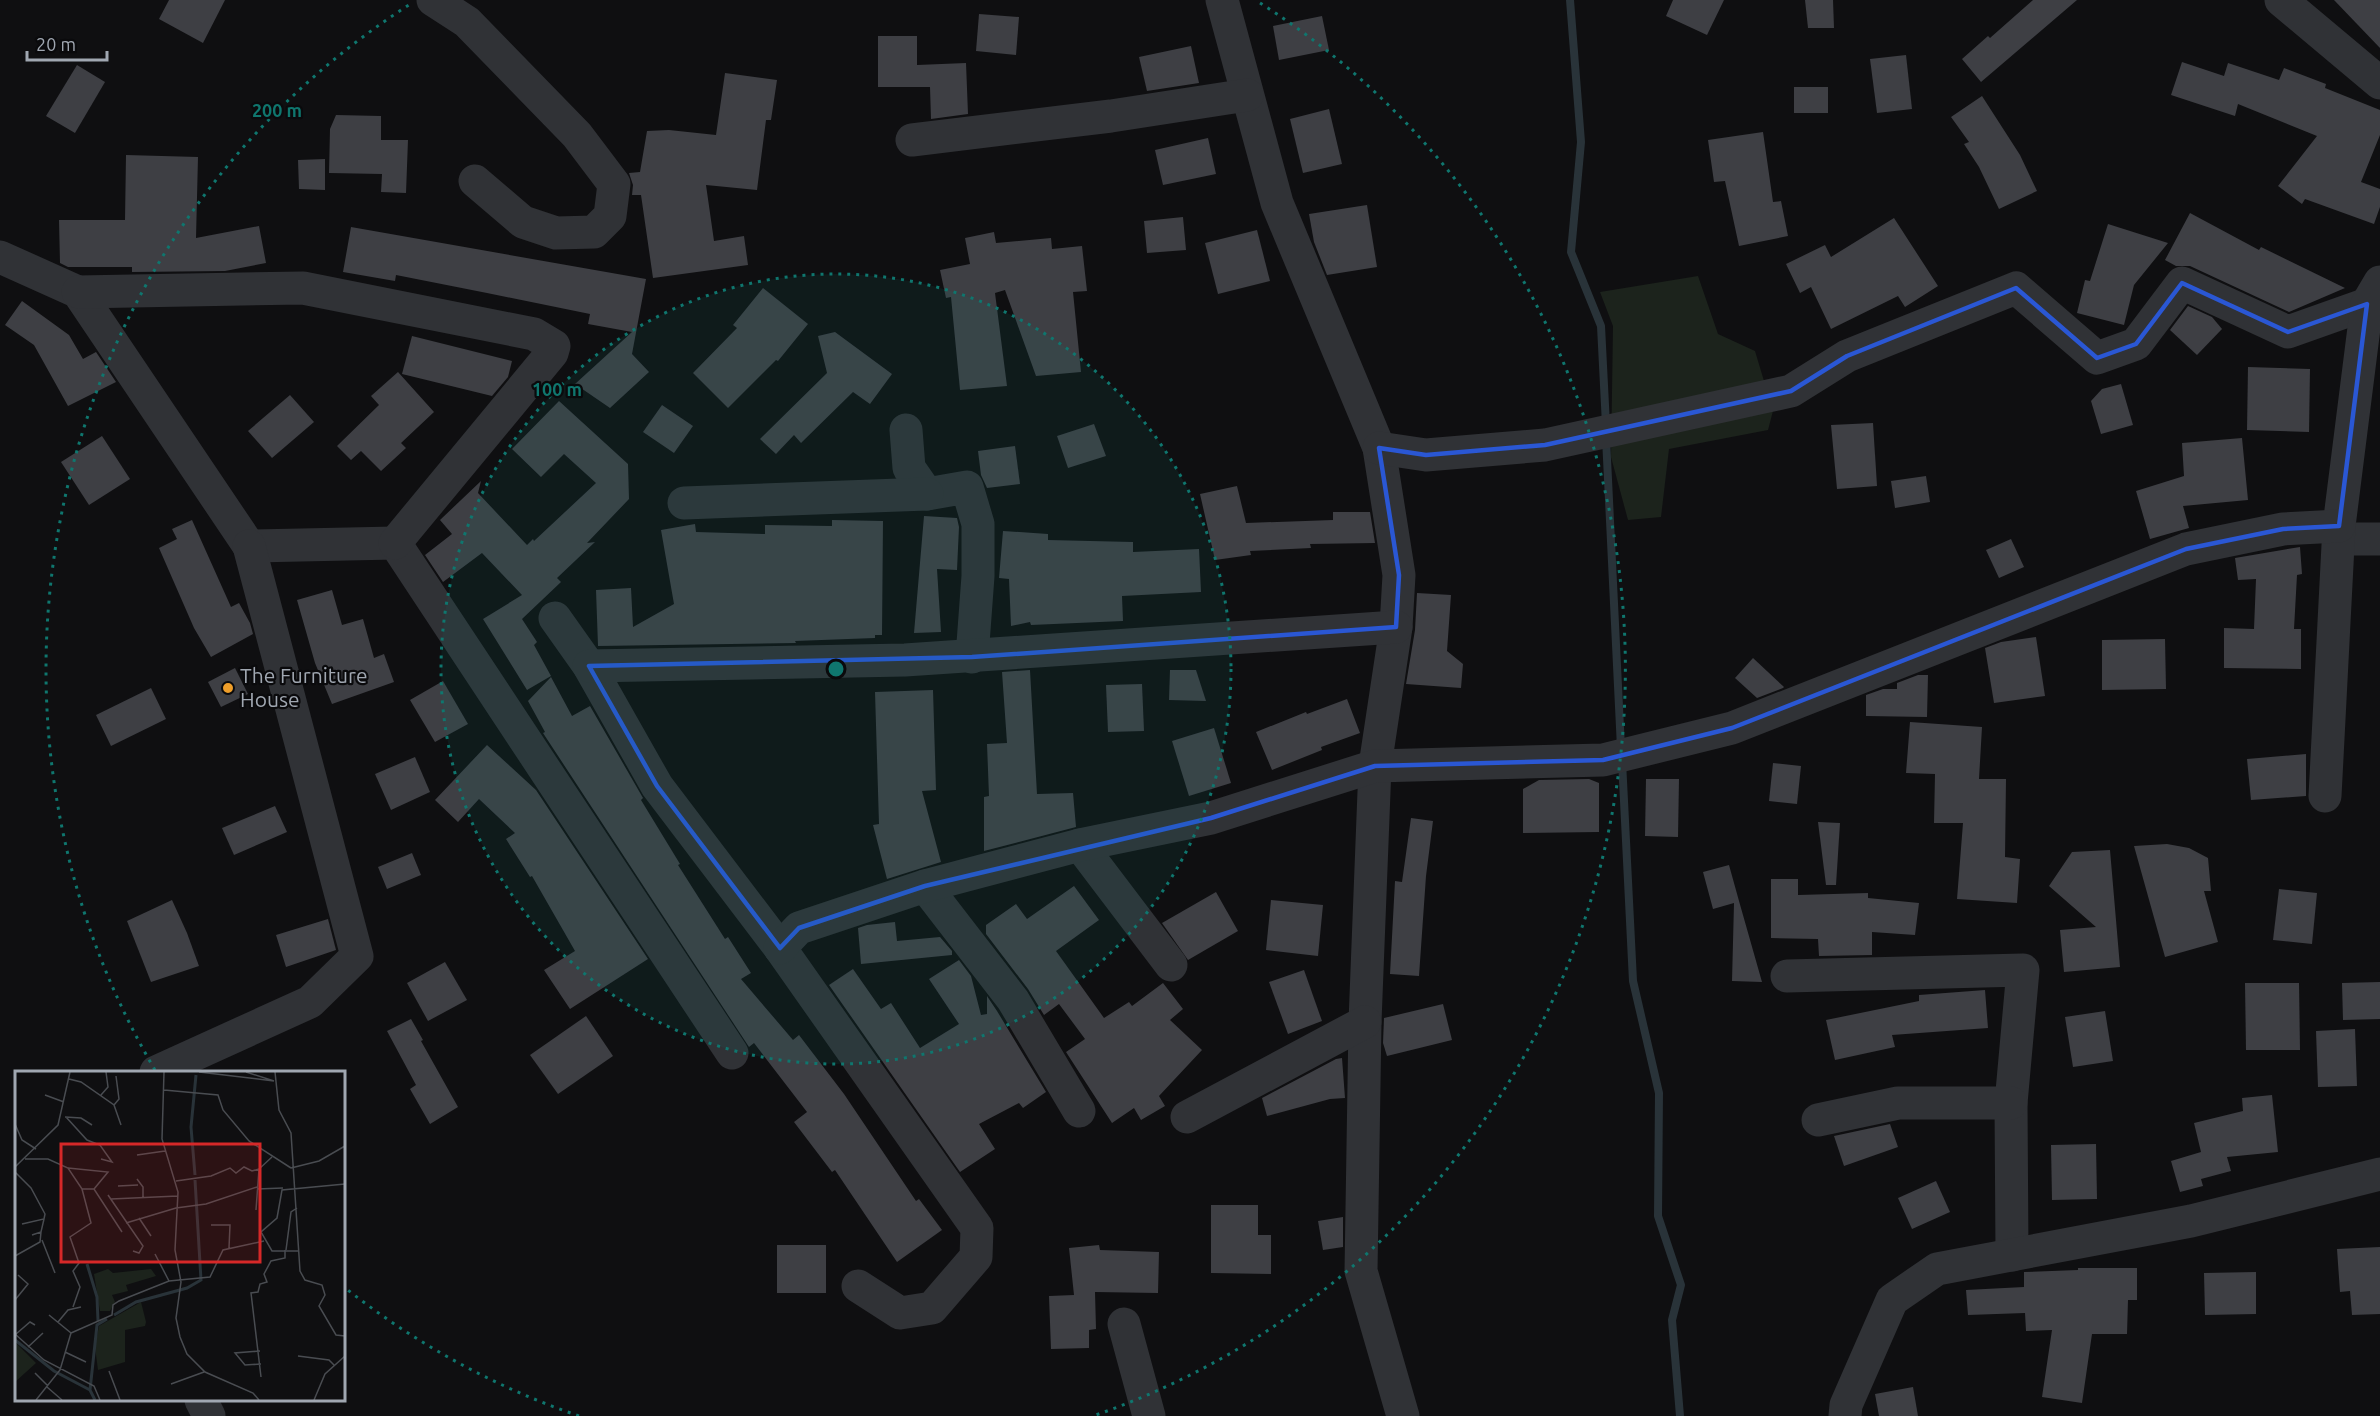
<svg xmlns="http://www.w3.org/2000/svg" width="2380" height="1416" viewBox="0 0 2380 1416" font-family="Ubuntu,sans-serif">
	<style>
		.green { fill: #1c231c }
		.lines { fill: none; stroke-linecap: round; stroke-linejoin: round }
		.stream { stroke: #293339; stroke-width: 8 }
		.building { fill: #3e3f44 }
		.minor { stroke: #303236; stroke-width: 33 }
		.marked { fill: none; stroke: #2a57d4; stroke-width: 4.5; stroke-linejoin: round }
		.ring { fill: none; stroke: #0f766e; stroke-width: 3; stroke-dasharray: 3 6 }
		.poi-dot { fill: #ee9e2a; stroke: #0a0a0c; stroke-width: 2 }
		.labels { text-anchor: middle; stroke-width: 4.5; stroke-linejoin: round; paint-order: stroke }
		.poi-label { font-size: 21px; fill: #a0a7b1; stroke: #0a0a0c; text-anchor: start }
		.inset-river { fill: none; stroke: #293339; stroke-width: 3 }
		.inset-road { fill: none; stroke: #494c51; stroke-width: 1.5 }
		.view { fill: #d62828; fill-opacity: 0.15; stroke: #d62828; stroke-width: 3 }
		.inset-edge { fill: none; stroke: #a0a7b1; stroke-width: 3 }
		.centre { fill: #0f766e; stroke: #0a0a0c; stroke-width: 3 }
		.ring-label { font-size: 18px; text-anchor: middle; font-weight: bold; fill: #0f766e; stroke: #0a0a0c; stroke-width: 4.5; stroke-linejoin: round; paint-order: stroke }
	</style>
	<rect width="100%" height="100%" fill="#0f0f11"/>
	<polygon class="green" points="1698,276 1718,334 1755,351 1773,411 1768,430 1669,449 1661,517 1628,520 1611,457 1613,326 1600,292"/>
	<g class="lines">
		<g class="stream">
			<polyline points="1570,0 1581,142 1571,252 1601,326 1606,425"/>
			<polyline points="1606,438 1621,748"/>
			<polyline points="1622,761 1633,981 1659,1093 1658,1216 1681,1285 1672,1320 1680,1416"/>
		</g>
	</g>
	<g class="building">
		<polygon points="169,0 225,0 203,43 159,19"/>
		<polygon points="1673,0 1724,0 1707,35 1666,16"/>
		<polygon points="1805,0 1833,0 1834,28 1808,28"/>
		<polygon points="2033,0 2077,0 1981,82 1962,59 1988,36 1990,38"/>
		<polygon points="2334,0 2380,0 2380,48"/>
		<polygon points="979,14 1019,17 1016,55 976,51"/>
		<polygon points="1322,16 1329,50 1279,60 1273,26"/>
		<polygon points="878,36 917,36 917,65 966,63 968,114 931,119 930,87 878,87"/>
		<polygon points="1191,46 1199,83 1147,91 1139,57"/>
		<polygon points="1906,55 1912,109 1877,113 1870,59"/>
		<polygon points="2182,62 2224,76 2228,63 2279,80 2284,68 2326,84 2325,88 2380,110 2380,135 2361,182 2380,189 2380,207 2374,224 2305,199 2302,204 2278,186 2317,136 2238,104 2235,116 2171,95"/>
		<polygon points="77,65 105,82 75,133 46,116"/>
		<polygon points="725,73 777,80 771,120 766,120 757,190 706,185 714,241 744,236 748,265 653,278 641,195 632,195 633,185 629,173 640,172 647,131 669,130 716,135"/>
		<rect x="1794" y="87" width="34" height="26"/>
		<polygon points="1982,96 2020,155 2037,191 1999,209 1979,167 1964,144 1969,142 1951,117"/>
		<polygon points="1329,109 1342,164 1303,173 1290,119"/>
		<polygon points="336,115 381,116 381,140 408,140 406,193 381,192 382,174 329,173 330,129"/>
		<polygon points="1763,132 1773,202 1781,201 1788,236 1739,246 1725,181 1714,182 1708,140"/>
		<polygon points="1208,138 1216,174 1163,185 1155,150"/>
		<polygon points="126,155 198,157 196,238 259,226 266,263 225,271 132,272 132,267 68,267 60,263 59,220 125,220"/>
		<polygon points="325,159 325,190 299,189 298,160"/>
		<polygon points="1367,205 1377,267 1327,275 1314,242 1309,214"/>
		<polygon points="2190,213 2259,250 2261,247 2345,288 2289,312 2190,266 2176,266 2165,260"/>
		<polygon points="1183,217 1186,250 1147,253 1144,221"/>
		<polygon points="1894,218 1938,286 1905,307 1898,296 1831,329 1811,287 1800,293 1786,264 1825,245 1831,257"/>
		<polygon points="2108,224 2168,243 2134,285 2124,325 2077,313 2085,280 2090,281"/>
		<polygon points="351,227 646,279 632,354 649,372 610,408 575,384 632,332 588,324 590,314 487,293 396,275 395,281 343,272"/>
		<polygon points="1257,230 1270,281 1218,294 1205,243"/>
		<polygon points="994,232 996,243 1051,238 1052,249 1082,246 1087,291 1073,292 1081,372 1036,376 1005,290 995,293 1007,386 960,390 951,297 946,298 940,270 970,264 965,238"/>
		<polygon points="763,288 808,324 778,361 776,360 728,408 693,373 737,328 733,325"/>
		<polygon points="22,301 69,335 83,359 96,352 116,382 68,406 34,345 5,325"/>
		<polygon points="2188,306 2212,317 2222,329 2197,355 2170,330"/>
		<polygon points="835,332 892,374 870,404 853,392 801,443 794,435 776,454 760,439 827,373 818,336"/>
		<polygon points="412,336 512,361 508,377 492,396 402,374"/>
		<polygon points="2248,367 2310,369 2309,432 2247,430"/>
		<polygon points="398,372 434,412 401,443 406,448 381,471 361,451 351,460 337,446 379,405 371,396"/>
		<polygon points="2121,384 2133,425 2101,434 2091,401 2102,389"/>
		<polygon points="290,395 314,422 272,458 248,431"/>
		<polygon points="559,401 628,464 629,499 587,543 595,542 557,578 561,582 522,619 537,642 534,645 551,676 527,690 483,619 522,595 482,553 443,582 425,555 452,534 440,520 481,481 478,493 527,545 533,539 534,541 596,483 564,454 541,477 512,449"/>
		<polygon points="662,405 693,426 674,453 643,432"/>
		<polygon points="1873,423 1877,486 1837,489 1831,425"/>
		<polygon points="1094,424 1106,456 1068,468 1057,436"/>
		<polygon points="102,436 130,479 89,505 61,462"/>
		<polygon points="2242,438 2248,500 2183,506 2189,528 2150,539 2136,491 2184,476 2182,443"/>
		<polygon points="1015,446 1020,484 987,488 981,475 978,451"/>
		<polygon points="1926,476 1930,502 1895,508 1891,481"/>
		<polygon points="1237,486 1246,523 1333,520 1333,512 1370,512 1375,543 1310,544 1311,548 1250,551 1251,555 1215,560 1200,494"/>
		<polygon points="924,516 957,518 959,527 957,570 937,569 941,632 914,633"/>
		<polygon points="192,520 231,607 239,603 250,623 253,634 211,657 194,628 159,548 177,539 172,529"/>
		<polygon points="832,520 883,521 882,635 875,635 875,638 795,641 796,643 598,646 596,590 631,588 633,627 674,604 661,530 695,524 696,532 765,534 765,525 832,526"/>
		<polygon points="1003,531 1048,534 1048,540 1133,542 1133,552 1199,549 1201,592 1122,596 1123,621 1031,625 1030,622 1011,626 1009,579 999,578"/>
		<polygon points="2011,539 2024,567 1999,578 1986,550"/>
		<polygon points="2300,547 2302,574 2297,575 2294,629 2301,629 2301,669 2224,668 2224,628 2254,629 2256,579 2238,580 2235,558"/>
		<polygon points="332,590 342,625 363,619 374,658 384,654 394,682 332,704 315,663 297,600"/>
		<polygon points="1417,593 1451,595 1447,651 1463,664 1461,688 1406,684 1415,630"/>
		<polygon points="2036,637 2045,696 1994,703 1985,648 2001,642"/>
		<polygon points="2165,639 2166,689 2102,690 2102,640"/>
		<polygon points="1753,658 1784,687 1783,688 1757,698 1735,678"/>
		<polygon points="235,668 248,694 221,707 208,682"/>
		<polygon points="1030,670 1037,794 1073,793 1076,827 984,851 984,797 989,796 987,744 1007,743 1002,672"/>
		<polygon points="1170,670 1196,670 1206,701 1169,700"/>
		<polygon points="1918,675 1928,675 1927,717 1866,716 1866,695 1883,689 1897,689 1897,683"/>
		<polygon points="551,677 572,716 590,706 643,798 641,800 680,864 678,865 725,939 728,937 751,973 741,979 793,1040 799,1035 844,1094 916,1201 919,1199 942,1230 897,1262 835,1170 832,1172 794,1122 807,1112 754,1043 749,1047 543,733 545,732 528,701"/>
		<polygon points="443,681 468,724 435,742 410,700"/>
		<polygon points="1142,684 1144,731 1108,732 1106,685"/>
		<polygon points="151,688 166,719 111,746 96,715"/>
		<polygon points="933,690 936,790 922,791 941,862 887,879 873,825 879,824 875,692"/>
		<polygon points="1347,699 1360,733 1321,747 1322,750 1272,770 1256,732 1306,712 1307,714"/>
		<polygon points="1910,722 1982,727 1979,779 2006,779 2005,857 2020,859 2017,903 1957,899 1963,823 1934,823 1935,774 1906,773"/>
		<polygon points="1214,728 1231,783 1189,796 1172,741"/>
		<polygon points="487,745 536,790 648,959 570,1009 544,970 575,951 532,876 530,877 506,839 515,833 479,799 458,822 435,800"/>
		<polygon points="2306,754 2306,796 2251,800 2247,759"/>
		<polygon points="415,757 430,792 391,810 375,774"/>
		<polygon points="1773,763 1801,766 1797,804 1769,801"/>
		<polygon points="1589,779 1599,783 1599,832 1523,833 1523,789 1539,780"/>
		<polygon points="1646,779 1679,779 1678,837 1645,836"/>
		<polygon points="275,806 287,832 234,855 222,828"/>
		<polygon points="1411,818 1433,821 1426,876 1419,976 1390,974 1395,881 1402,882"/>
		<polygon points="1818,822 1840,823 1836,885 1826,885"/>
		<polygon points="2167,844 2189,848 2208,858 2211,891 2204,891 2218,942 2165,957 2134,846"/>
		<polygon points="2110,850 2120,967 2064,972 2060,930 2096,927 2049,886 2072,852"/>
		<polygon points="412,853 421,875 387,889 378,867"/>
		<polygon points="1729,865 1739,901 1762,982 1732,981 1734,903 1713,909 1703,872"/>
		<polygon points="1771,879 1798,879 1798,895 1868,893 1868,898 1919,903 1915,935 1872,932 1872,955 1819,956 1818,939 1771,938"/>
		<polygon points="1074,886 1099,920 1056,951 1104,1018 1129,1002 1132,1006 1163,983 1183,1009 1170,1020 1202,1050 1159,1096 1165,1106 1141,1120 1134,1108 1112,1123 1066,1052 1085,1039 1059,1004 1044,1015 1028,989 986,934 986,925 1016,904 1027,919"/>
		<polygon points="2279,889 2317,893 2312,944 2273,940"/>
		<polygon points="1216,892 1238,931 1188,960 1162,923"/>
		<polygon points="172,900 187,933 199,966 151,982 127,921"/>
		<polygon points="1271,900 1323,905 1318,956 1266,950"/>
		<polygon points="328,919 336,950 286,967 276,935"/>
		<polygon points="895,922 897,941 940,937 952,951 952,955 861,964 858,928 867,925"/>
		<polygon points="959,960 971,976 981,1015 987,1014 987,996 997,1011 1046,1092 1023,1108 1019,1103 979,1124 995,1149 960,1172 829,985 853,969 881,1009 891,1003 920,1048 959,1024 929,979"/>
		<polygon points="445,962 467,1000 428,1021 407,983"/>
		<polygon points="1304,970 1322,1021 1288,1034 1269,982"/>
		<polygon points="2380,982 2380,1019 2343,1020 2342,983"/>
		<polygon points="2245,983 2299,983 2300,1050 2246,1050"/>
		<polygon points="1985,990 1988,1028 1892,1035 1895,1047 1835,1060 1826,1020 1919,1001 1919,995"/>
		<polygon points="1443,1004 1452,1040 1387,1056 1383,1043 1384,1018"/>
		<polygon points="2105,1011 2113,1061 2073,1067 2065,1017"/>
		<polygon points="586,1016 613,1056 558,1094 530,1055"/>
		<polygon points="411,1019 423,1040 421,1041 458,1107 430,1124 410,1089 416,1085 387,1031"/>
		<polygon points="2355,1029 2357,1086 2318,1087 2316,1031"/>
		<polygon points="1342,1058 1345,1098 1330,1099 1267,1116 1262,1098 1336,1059"/>
		<polygon points="2272,1095 2278,1152 2227,1157 2231,1171 2201,1179 2203,1186 2180,1192 2171,1161 2201,1152 2194,1123 2243,1111 2242,1098"/>
		<polygon points="1890,1124 1898,1147 1844,1166 1834,1136"/>
		<polygon points="2096,1144 2097,1199 2052,1200 2051,1145"/>
		<polygon points="1936,1181 1950,1212 1912,1229 1898,1198"/>
		<polygon points="1211,1205 1258,1205 1258,1235 1271,1235 1271,1274 1211,1273"/>
		<polygon points="1343,1217 1343,1247 1323,1250 1318,1221"/>
		<rect x="777" y="1245" width="49" height="48"/>
		<polygon points="1099,1245 1100,1250 1159,1252 1158,1293 1095,1292 1096,1329 1089,1330 1089,1348 1051,1349 1049,1296 1074,1295 1069,1248"/>
		<polygon points="2380,1247 2380,1314 2352,1315 2350,1291 2340,1292 2337,1249"/>
		<polygon points="2078,1268 2137,1268 2137,1300 2128,1300 2127,1334 2092,1334 2082,1403 2042,1397 2052,1330 2026,1331 2025,1313 1968,1315 1966,1290 2024,1287 2024,1272 2078,1270"/>
		<polygon points="2256,1272 2256,1314 2205,1315 2204,1273"/>
		<polygon points="1913,1387 1918,1416 1879,1416 1875,1394"/>
	</g>
	<g class="lines">
		<g class="minor">
			<polyline points="433,0 467,22 577,135 614,184 610,216 594,232 556,233 523,222 475,181"/>
			<polyline points="1222,0 1277,203 1379,448 1399,575 1396,627 1375,766 1365,1022 1361,1271 1403,1416"/>
			<polyline points="2281,0 2380,83"/>
			<polyline points="912,140 1111,116 1247,95"/>
			<polyline points="0,257 78,292 249,546 395,543 732,1053"/>
			<polyline points="78,292 303,288 534,334 554,346 552,353 395,543"/>
			<polyline points="906,430 909,468 927,494 967,487 978,524 978,576 972,657"/>
			<polyline points="1379,448 1426,455 1545,445 1791,391 1847,356 2016,288 2097,358 2136,344 2182,283 2288,332 2367,304"/>
			<polyline points="684,503 927,494"/>
			<polyline points="2338,539 2380,539"/>
			<polyline points="555,618 589,666 657,786 780,948 977,1228 976,1257 932,1308 900,1313 858,1286"/>
			<polyline points="589,666 905,660 1396,627"/>
			<polyline points="2325,796 2339,526 2367,304 2380,282"/>
			<polyline points="1080,845 1171,965"/>
			<polyline points="925,886 1013,1000 1079,1111"/>
			<polyline points="780,948 799,928 925,886 1080,845 1211,818 1375,766 1603,760 1732,728 2186,549 2283,529 2339,526"/>
			<polyline points="1787,976 2023,970 2011,1103 2012,1255"/>
			<polyline points="156,1072 310,1002 357,956 249,546"/>
			<polyline points="1187,1117 1365,1022"/>
			<polyline points="1818,1120 1898,1103 2011,1103"/>
			<polyline points="1124,1324 1149,1416"/>
			<polyline points="201,1400 209,1416"/>
			<polyline points="1845,1416 1846,1405 1892,1300 1937,1269 2191,1221 2380,1174"/>
		</g>
	</g>
	<path class="marked" d="M2182,283L2288,332L2367,304L2339,526L2283,529L2186,549L1732,728L1603,760L1375,766L1211,818L925,886L799,928L780,948L657,786L589,666L972,657L1396,627L1399,575L1379,448L1426,455L1545,445L1791,391L1847,356L2016,288L2097,358L2136,344Z"/>
	<circle cx="836" cy="669" r="395" fill="#0f766e" fill-opacity=".12"/>
	<g class="ring">
		<circle cx="836" cy="669" r="395"/>
		<path d="M579 1416A790 790 0 0 1 344 1287M155 1070A790 790 0 0 1 412 3M1260 3A790 790 0 0 1 1093 1416"/>
	</g>
	<circle class="poi-dot" cx="228" cy="688" r="6"/>
	<g class="labels">
		<g class="poi-label">
			<text x="240" y="683">The Furniture<tspan x="240" dy="24">House</tspan></text>
		</g>
	</g>
	<g transform="translate(15 1071)">
		<rect width="330" height="330" fill="#0f0f11"/>
		<path d="M93,198L98,202L136,198L141,205L111,214L113,220L97,224L100,231L95,240H85L79,203ZM126,231L131,251L130,255L110,259V291L83,299L80,276L84,255ZM0,271L21,292L0,311Z" fill="#1c231c"/>
		<path class="inset-river" d="M180,104L176,56L181,4M72,193L82,226L83,250M99,244L121,231L172,217L186,209L180,109M0,269L39,300L75,319L80,329M75,319L82,254L92,248"/>
		<path class="inset-road" d="M149,1L147,68L163,121L160,179L166,211L161,247L165,266L172,283L190,301L238,322L244,329M184,1L259,10M231,1L259,10M260,1L264,39L276,62L285,200L290,209L307,214L310,224L304,235L321,264L330,265M54,8L66,11L99,34L106,54M149,19L203,24L208,39L234,70L276,97M30,24L49,31M86,24L93,16L91,1M99,34L104,28L101,5M50,46L66,47L77,54M51,46L72,69L85,74L97,91L86,88M0,53L7,69L21,78M122,84L150,80M10,88H33L53,97L67,118H79L107,161M0,96L43,54L55,1M53,97L93,101L79,118M276,97L304,90L330,75M0,101L16,117L30,143L29,148L7,153M122,108L128,116V127M161,110L196,105L215,97L221,102L229,96L237,100L244,98M103,115L123,114M242,118L268,117M93,124L128,175L124,182L118,180M96,128L163,125M241,139L244,98L257,86M124,147L136,165M111,152L161,137L191,133L242,116M196,154H215L214,177M17,164L26,161L29,148M27,169L40,202M271,179L276,141L282,137M284,180H257L246,161L262,147L267,119L330,113M140,183L154,210M0,185L25,171L26,161M0,229L13,213L3,204M58,236L65,216L58,200L64,192L55,166L76,152L67,118M43,251L53,239L66,236M56,262L97,244L98,234L104,230L154,210L195,206L208,179L249,170M0,263L29,289L79,315L85,329M1,263L15,251L20,254M13,276L28,262M245,280L220,282L230,294L246,293M50,281L71,291M283,285L314,289L319,294M94,300L105,329M20,302L33,315M246,306L236,222L243,221L245,213L252,211L249,203L256,190L270,187V179M156,313L189,301M32,316L47,329M21,329L45,299L56,262L34,244M299,329L310,303L330,285"/>
		<path class="view" d="M46,73H245V191H46Z"/>
		<rect width="330" height="330" class="inset-edge"/>
	</g>
	<circle cx="836" cy="669" r="9" class="centre"/>
	<g class="ring-label">
		<text x="277" y="117">200 m</text>
		<text x="557" y="396">100 m</text>
	</g>
	<path d="M27 51v9h80v-9" fill="none" stroke="#a0a7b1" stroke-width="3"/>
	<text x="36" y="51" font-size="18" fill="#a0a7b1" stroke="#0a0a0c" stroke-width="4.5" paint-order="stroke">20 m</text>
</svg>
